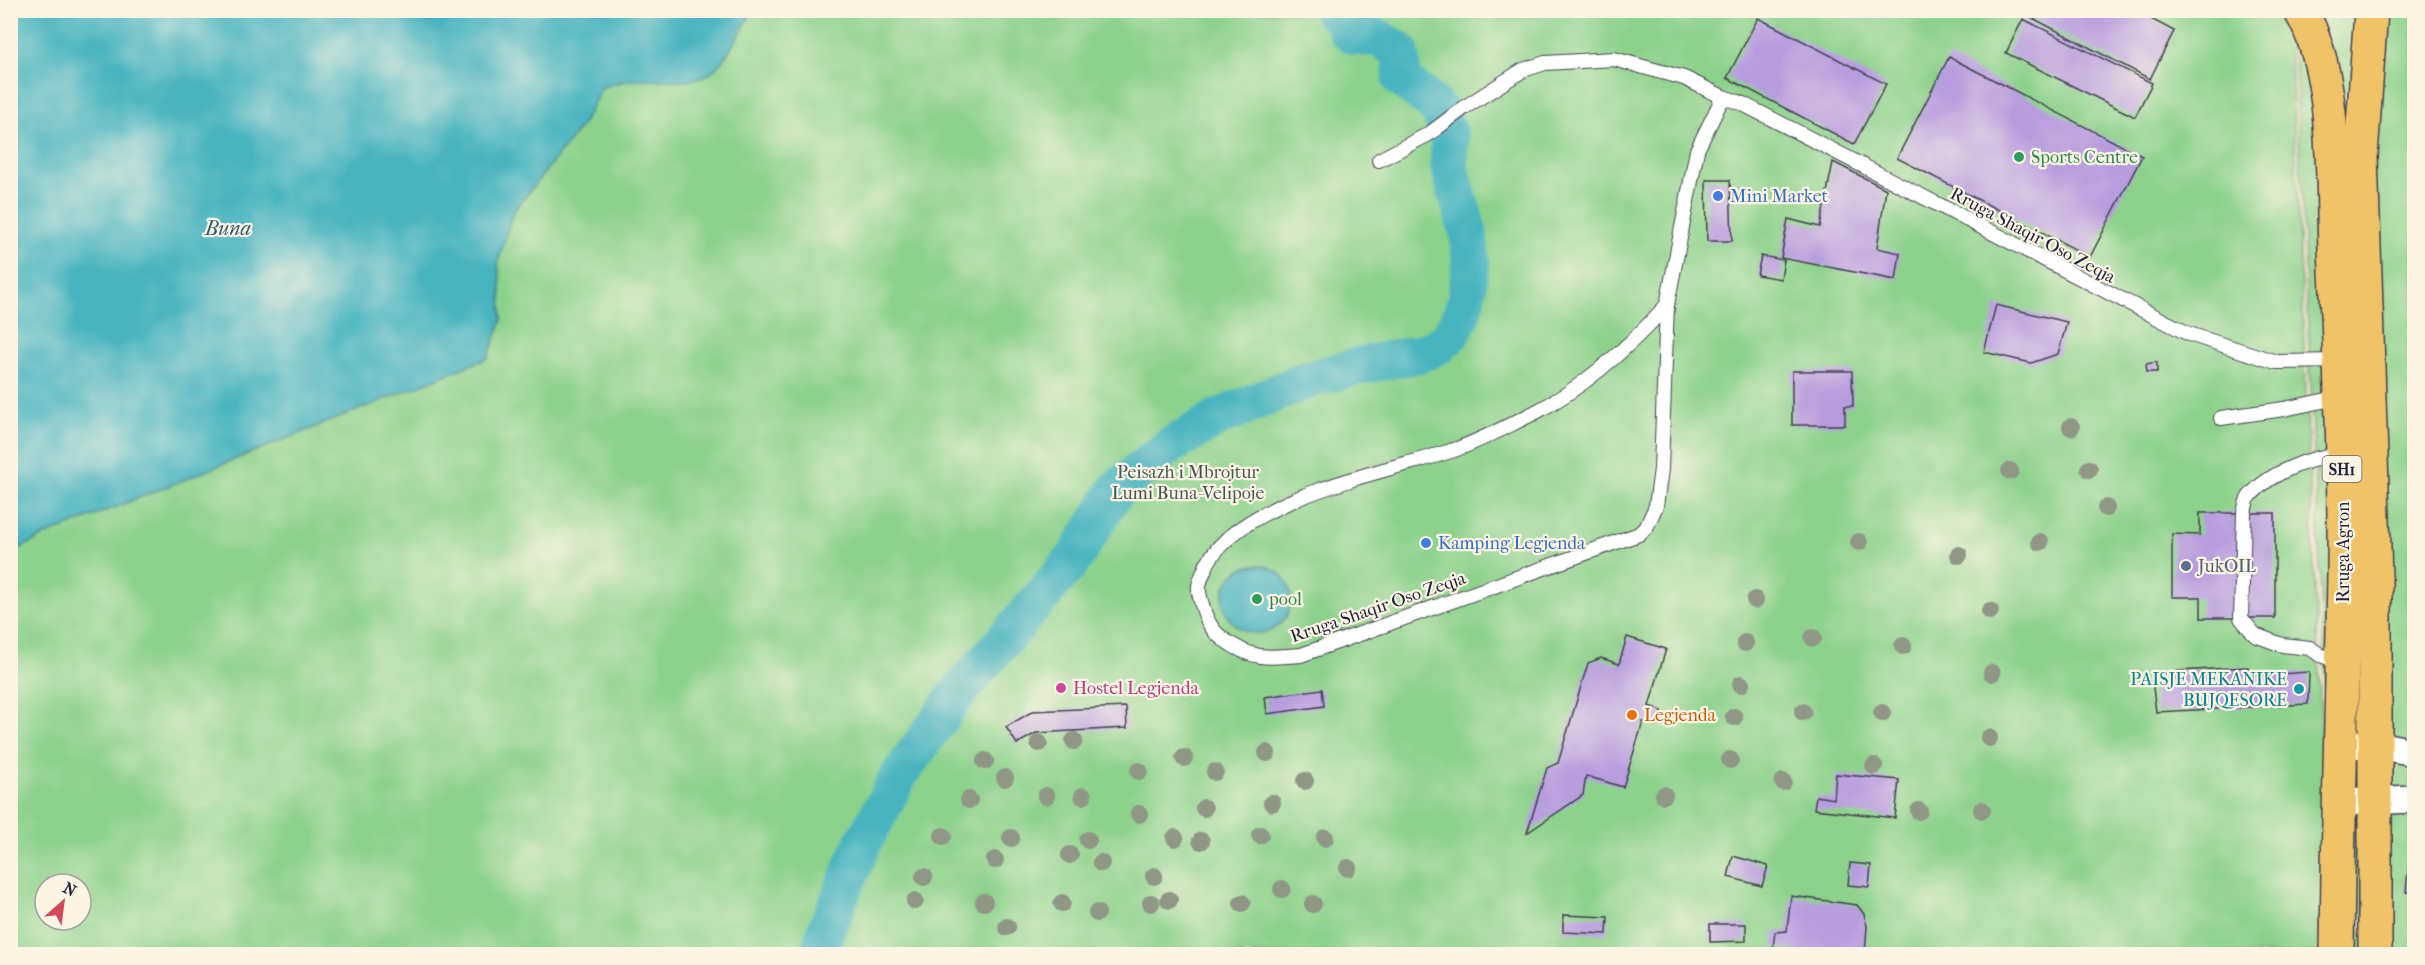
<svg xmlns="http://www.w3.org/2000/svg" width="2425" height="965" viewBox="0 0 2425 965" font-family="'IM FELL French Canon',serif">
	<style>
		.green { fill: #8cd28b; stroke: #577a63; stroke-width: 1.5; fill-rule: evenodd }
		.water { fill: #46b4c0; stroke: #346b7e; stroke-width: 1.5 }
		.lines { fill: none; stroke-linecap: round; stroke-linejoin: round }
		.canal { stroke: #46b4c0; stroke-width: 38 }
		.building { fill: #b79cde }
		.service-casing { stroke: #413f50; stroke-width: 16 }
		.minor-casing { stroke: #413f50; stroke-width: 30 }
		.primary-casing { stroke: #413f50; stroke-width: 36 }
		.service { stroke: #fff; stroke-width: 14 }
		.minor { stroke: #fff; stroke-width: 27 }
		.primary { stroke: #f1c369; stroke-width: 33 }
		.tree { fill: #909787 }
		.leisure-dot { fill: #2e9e5b; stroke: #fcf5e5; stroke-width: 2 }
		.shop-dot { fill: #3f7fe0; stroke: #fcf5e5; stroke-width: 2 }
		.service-dot { fill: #5c6f8a; stroke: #fcf5e5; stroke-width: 2 }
		.hotel-dot { fill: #d1479c; stroke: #fcf5e5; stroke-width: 2 }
		.culture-dot { fill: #0f9aa8; stroke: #fcf5e5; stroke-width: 2 }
		.food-dot { fill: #e8710a; stroke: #fcf5e5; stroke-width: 2 }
		.labels { text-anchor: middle; stroke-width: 4.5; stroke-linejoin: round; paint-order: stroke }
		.shield { fill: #fcf5e5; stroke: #63616e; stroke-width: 1.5 }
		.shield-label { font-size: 16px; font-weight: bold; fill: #22223b }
		.leisure-label { font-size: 18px; fill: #27864d; stroke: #fcf5e5; text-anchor: start }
		.shop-label { font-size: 18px; fill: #366cbe; stroke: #fcf5e5; text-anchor: start }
		.street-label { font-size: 18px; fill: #22223b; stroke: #fcf5e5 }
		.park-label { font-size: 18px; fill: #425753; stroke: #fcf5e5 }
		.service-label { font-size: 18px; fill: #4e5e75; stroke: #fcf5e5; text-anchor: start }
		.culture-label { font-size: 18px; fill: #0d838f; stroke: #fcf5e5; text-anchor: end }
		.hotel-label { font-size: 18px; fill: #b23c85; stroke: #fcf5e5; text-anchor: start }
		.food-label { font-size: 18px; fill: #c56008; stroke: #fcf5e5; text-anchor: start }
		.water-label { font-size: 20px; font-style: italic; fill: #305c70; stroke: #fcf5e5 }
	</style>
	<rect width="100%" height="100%" fill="#fcf5e5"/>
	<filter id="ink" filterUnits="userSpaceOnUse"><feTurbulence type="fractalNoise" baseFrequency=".0167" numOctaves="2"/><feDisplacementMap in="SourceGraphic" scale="12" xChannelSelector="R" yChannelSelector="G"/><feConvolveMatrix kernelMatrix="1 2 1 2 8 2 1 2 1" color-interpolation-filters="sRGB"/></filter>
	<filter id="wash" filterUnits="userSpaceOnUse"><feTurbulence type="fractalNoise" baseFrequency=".008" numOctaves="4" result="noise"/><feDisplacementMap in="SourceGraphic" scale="24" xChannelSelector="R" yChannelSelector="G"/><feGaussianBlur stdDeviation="1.35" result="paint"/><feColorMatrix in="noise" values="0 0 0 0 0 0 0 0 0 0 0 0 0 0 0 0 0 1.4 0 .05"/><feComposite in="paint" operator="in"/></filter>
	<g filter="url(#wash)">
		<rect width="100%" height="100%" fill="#efe5c7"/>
		<g class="green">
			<path d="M10,11H2289L2323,762L2366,954H11ZM45,884H81V920H45Z"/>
			<polygon points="2295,11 2414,11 2414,954 2371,954 2329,763 2293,17"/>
		</g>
		<g class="water">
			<path d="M11,10H752V11C745,25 722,68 707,75C688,84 664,79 643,79C630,79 615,84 602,87L582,125L513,212L498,262L501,285L502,320L488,358L46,535L11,553Z"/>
			<circle cx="1257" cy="599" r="34"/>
		</g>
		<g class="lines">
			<polyline class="canal" points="819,954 826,930 863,843 900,774 958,693 1073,560 1117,489 1170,446 1219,417 1307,380 1359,366 1419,354 1440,345 1452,333 1460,318 1466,299 1471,261 1468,232 1449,165 1449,134 1440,112 1429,100 1401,79 1402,65 1400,51 1379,38 1358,37 1347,31 1342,20 1331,10"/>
		</g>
		<g id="blocks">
			<g class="building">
				<polygon points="2017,10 2134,10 2174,31 2150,79"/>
				<polygon points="1758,18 1886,84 1854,144 1727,78"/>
				<polygon points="2023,19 2152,83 2135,117 2006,53"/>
				<polygon points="1949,57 2142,156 2090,257 1897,158"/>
				<polygon points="1833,162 1886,189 1877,248 1900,253 1896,280 1781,258 1788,219 1820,227"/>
				<polygon points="1706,180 1730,180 1732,241 1707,241"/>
				<polygon points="1761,256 1784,260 1781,279 1757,275"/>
				<polygon points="1996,305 2067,322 2058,354 2031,363 1984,352"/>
				<polygon points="2157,362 2157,372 2147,372 2146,364"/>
				<polygon points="1792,371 1852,371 1853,406 1845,406 1845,425 1792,425"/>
				<polygon points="2200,513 2275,513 2275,618 2201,618 2201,597 2172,597 2172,534 2200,535"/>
				<polygon points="1627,637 1666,649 1649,706 1662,711 1658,726 1643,722 1623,787 1586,776 1583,795 1527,833 1547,768 1558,763 1588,663 1601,658 1619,664"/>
				<polygon points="2248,667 2249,676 2309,672 2308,704 2156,712 2152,680 2177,678 2177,671"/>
				<polygon points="1322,689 1324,706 1267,714 1265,697"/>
				<polygon points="1126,707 1127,728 1036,733 1017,744 1006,727 1033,711"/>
				<polygon points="1836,774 1899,780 1895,818 1814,809 1816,796 1834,799"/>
				<polygon points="2412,825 2414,825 2414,893 2406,892"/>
				<polygon points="1733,856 1768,866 1762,886 1728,877"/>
				<polygon points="1850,863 1871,865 1869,887 1848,885"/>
				<polygon points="1791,896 1857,905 1864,914 1867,926 1865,954 1796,954 1796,950 1773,947 1775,932 1787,931"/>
				<polygon points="1563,915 1608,917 1607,934 1563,932"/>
				<polygon points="1710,924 1746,924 1746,941 1710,942"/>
			</g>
		</g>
	</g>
	<g filter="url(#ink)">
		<use href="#blocks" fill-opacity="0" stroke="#413f50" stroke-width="1.5"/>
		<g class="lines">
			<defs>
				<g id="service">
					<polyline points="1379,160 1429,134 1465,107 1523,70 1545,63 1614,59 1684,78 1723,97"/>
					<path d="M1667,305C1629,347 1585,387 1534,413C1507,426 1479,442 1451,451C1385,472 1230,501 1204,571C1200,581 1197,587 1200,597C1204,614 1209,629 1223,639C1252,660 1267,658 1301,655L1639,534L1647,526L1656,506L1661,469L1667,305L1697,150L1723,97L1741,103L2189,334L2276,362L2340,361"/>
					<polyline points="2221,418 2284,409 2341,397"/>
					<path d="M2342,454C2312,457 2270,472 2250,496C2246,500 2245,508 2244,513L2241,618L2255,635L2282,645L2310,648L2320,655L2343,663"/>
				</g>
				<g id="minor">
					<polyline points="2342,744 2376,745 2414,752"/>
					<polyline points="2341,802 2414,799"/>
				</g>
				<g id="primary">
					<path d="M2300,10C2337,69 2332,180 2335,249C2340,357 2345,465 2344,573C2342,700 2338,827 2337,954"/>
					<polyline points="2371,10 2361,156 2375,577 2375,954"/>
				</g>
			</defs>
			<use href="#service" class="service-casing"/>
			<use href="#minor" class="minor-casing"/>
			<use href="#primary" class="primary-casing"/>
			<use href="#service" class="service"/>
			<use href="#minor" class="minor"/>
			<use href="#primary" class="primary"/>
		</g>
		<g class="tree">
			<circle cx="2071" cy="427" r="9"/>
			<circle cx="2089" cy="469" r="9"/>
			<circle cx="2010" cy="471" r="9"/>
			<circle cx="2106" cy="508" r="9"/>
			<circle cx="1859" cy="542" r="9"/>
			<circle cx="2040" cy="542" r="9"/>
			<circle cx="1959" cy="555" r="9"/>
			<circle cx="1755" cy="600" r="9"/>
			<circle cx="1990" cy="611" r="9"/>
			<circle cx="1813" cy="638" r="9"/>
			<circle cx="1745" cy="643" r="9"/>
			<circle cx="1903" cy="646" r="9"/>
			<circle cx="1992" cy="673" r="9"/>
			<circle cx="1741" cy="684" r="9"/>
			<circle cx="1803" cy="712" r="9"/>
			<circle cx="1882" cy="713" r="9"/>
			<circle cx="1734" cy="717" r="9"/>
			<circle cx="1989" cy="738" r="9"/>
			<circle cx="1074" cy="741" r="9"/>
			<circle cx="1039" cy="743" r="9"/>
			<circle cx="1267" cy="753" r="9"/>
			<circle cx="1184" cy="758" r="9"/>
			<circle cx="1730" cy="760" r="9"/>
			<circle cx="985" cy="761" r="9"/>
			<circle cx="1874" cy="766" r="9"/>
			<circle cx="1139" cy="771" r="9"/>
			<circle cx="1215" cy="772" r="9"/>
			<circle cx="1005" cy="778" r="9"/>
			<circle cx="1305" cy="781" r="9"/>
			<circle cx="1783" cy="782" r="9"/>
			<circle cx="1664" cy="795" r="9"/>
			<circle cx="1046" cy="796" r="9"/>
			<circle cx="1083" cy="796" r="9"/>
			<circle cx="969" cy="800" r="9"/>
			<circle cx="1272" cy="803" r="9"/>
			<circle cx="1204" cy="808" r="9"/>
			<circle cx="1982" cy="810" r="9"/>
			<circle cx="1919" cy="811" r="9"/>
			<circle cx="1139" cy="814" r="9"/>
			<circle cx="1260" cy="835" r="9"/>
			<circle cx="943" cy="836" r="9"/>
			<circle cx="1011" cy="838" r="9"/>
			<circle cx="1175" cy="838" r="9"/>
			<circle cx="1325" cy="838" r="9"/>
			<circle cx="1088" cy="840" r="9"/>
			<circle cx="1201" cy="841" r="9"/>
			<circle cx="1070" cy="855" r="9"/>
			<circle cx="995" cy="860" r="9"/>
			<circle cx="1101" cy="863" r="9"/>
			<circle cx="1348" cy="868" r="9"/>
			<circle cx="1154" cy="876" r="9"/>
			<circle cx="924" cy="877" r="9"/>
			<circle cx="1282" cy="889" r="9"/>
			<circle cx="1169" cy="900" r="9"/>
			<circle cx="915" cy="901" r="9"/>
			<circle cx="984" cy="902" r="9"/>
			<circle cx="1062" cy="903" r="9"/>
			<circle cx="1151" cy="903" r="9"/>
			<circle cx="1242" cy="903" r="9"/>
			<circle cx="1313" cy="904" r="9"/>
			<circle cx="1097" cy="913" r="9"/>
			<circle cx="1007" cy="927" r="9"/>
		</g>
	</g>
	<g class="leisure-dot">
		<circle cx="2019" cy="157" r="6"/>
		<circle cx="1257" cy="599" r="6"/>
	</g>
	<g class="shop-dot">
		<circle cx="1718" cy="196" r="6"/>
		<circle cx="1426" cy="543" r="6"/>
	</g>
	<circle class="service-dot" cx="2186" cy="566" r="6"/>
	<circle class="hotel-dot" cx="1061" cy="688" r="6"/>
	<circle class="culture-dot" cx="2299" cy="689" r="6"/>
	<circle class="food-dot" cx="1632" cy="715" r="6"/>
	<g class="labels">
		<rect class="shield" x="2322.5" y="456" width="39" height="26" rx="4.5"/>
		<g class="shield-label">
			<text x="2342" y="475">SH1</text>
		</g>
		<g class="leisure-label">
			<text x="2031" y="163">Sports Centre</text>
			<text x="1269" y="605">pool</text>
		</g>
		<g class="shop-label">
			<text x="1730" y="202">Mini Market</text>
			<text x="1438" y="549">Kamping Legjenda</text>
		</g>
		<g class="street-label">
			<text transform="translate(2033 235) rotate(28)" y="6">Rruga Shaqir Oso Zeqja</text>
			<text transform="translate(2343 552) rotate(-90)" y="6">Rruga Agron</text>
			<text transform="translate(1378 607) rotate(-19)" y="6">Rruga Shaqir Oso Zeqja</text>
		</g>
		<g class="park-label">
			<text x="1188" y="478">Peisazh i Mbrojtur<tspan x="1188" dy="21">Lumi Buna-Velipoje</tspan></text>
		</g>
		<g class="service-label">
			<text x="2198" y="572">JukOIL</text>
		</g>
		<g class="culture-label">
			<text x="2287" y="685">PAISJE MEKANIKE<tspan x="2287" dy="21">BUJQESORE</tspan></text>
		</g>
		<g class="hotel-label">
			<text x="1073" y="694">Hostel Legjenda</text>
		</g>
		<g class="food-label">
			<text x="1644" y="721">Legjenda</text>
		</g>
		<g class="water-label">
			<text x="228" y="235">Buna</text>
		</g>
	</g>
	<rect width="2425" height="965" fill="none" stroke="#fcf5e5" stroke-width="36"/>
	<g transform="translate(63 902) rotate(28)"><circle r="28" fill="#fcf5e5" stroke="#a5a1a1" stroke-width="1.5"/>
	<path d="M0-4.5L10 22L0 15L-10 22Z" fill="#d1495b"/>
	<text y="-9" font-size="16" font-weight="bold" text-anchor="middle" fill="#22223b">N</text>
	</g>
</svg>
